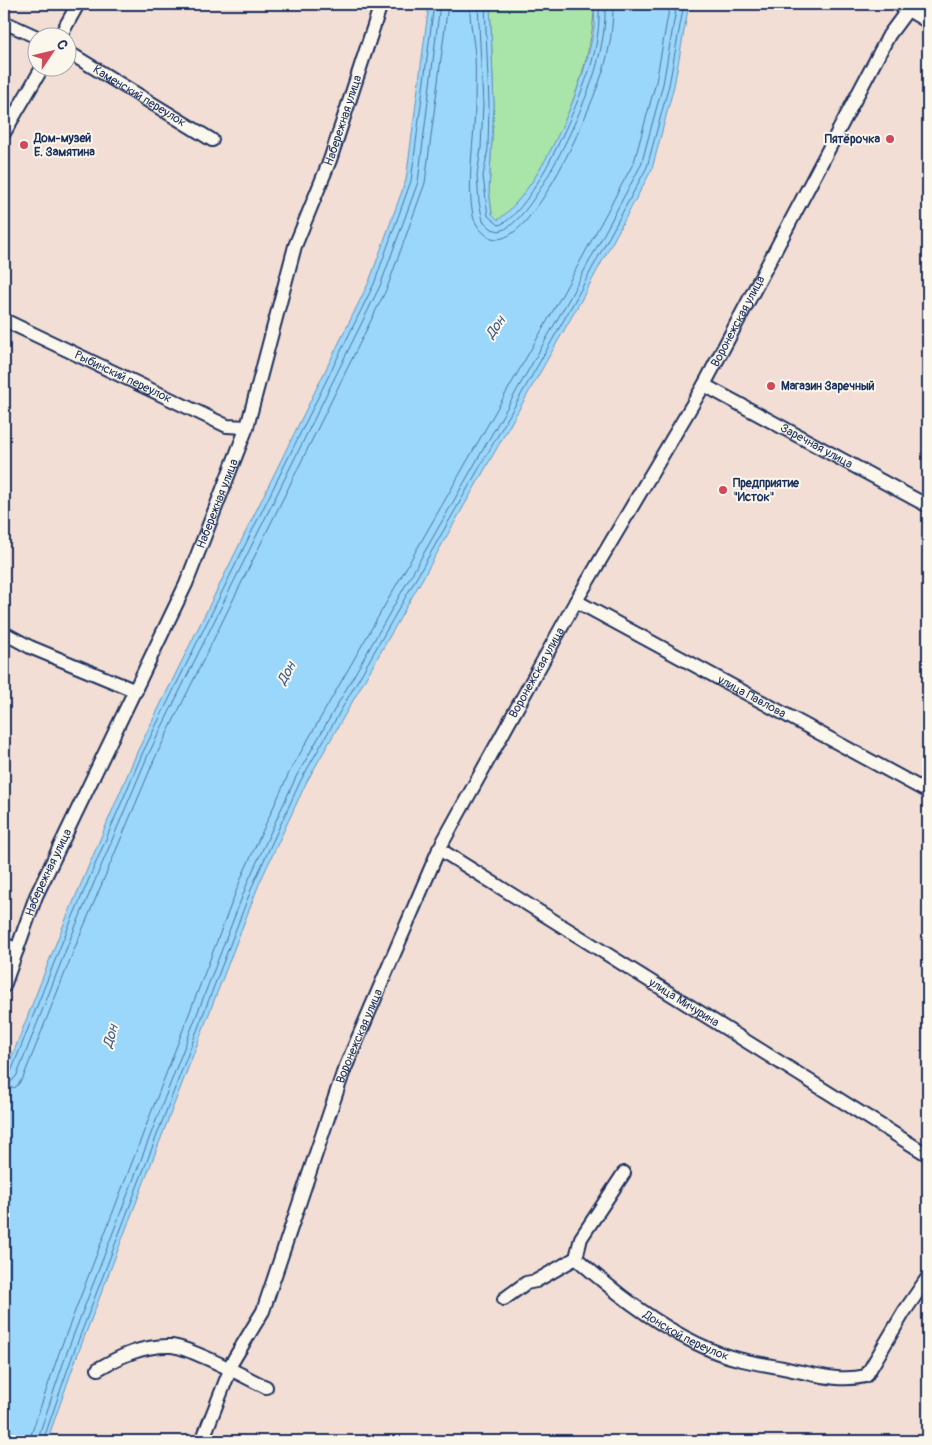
<svg xmlns="http://www.w3.org/2000/svg" width="932" height="1445" viewBox="0 0 932 1445" font-family="Pangolin,sans-serif">
	<style>
		.green { fill: #a9e4a9; stroke: #628a84 }
		.water { fill: #9ad7fb; stroke: #6794bc }
		.lines { fill: none; stroke-linecap: round; stroke-linejoin: round }
		.shore { stroke: #4e729d; stroke-width: 1 }
		.minor-casing { stroke: #1b2f5e; stroke-width: 16 }
		.major-casing { stroke: #1b2f5e; stroke-width: 19 }
		.minor { stroke: #fbf7ec; stroke-width: 12 }
		.major { stroke: #fbf7ec; stroke-width: 15 }
		.poi-dot { fill: #d1495b; stroke: #fbf7ec; stroke-width: 2 }
		.labels { text-anchor: middle; stroke-width: 4; stroke-linejoin: round; paint-order: stroke }
		.street-label { font-size: 12px; fill: #1b2f5e; stroke: #fbf7ec }
		.poi-label { font-size: 12px; font-weight: bold; fill: #1b2f5e; stroke: #fbf7ec; text-anchor: start }
		.water-label { font-size: 14px; font-style: italic; fill: #3b5985; stroke: #fbf7ec }
	</style>
	<rect width="100%" height="100%" fill="#f2ded4"/>
	<filter id="ink" filterUnits="userSpaceOnUse"><feTurbulence type="fractalNoise" baseFrequency=".02" numOctaves="2"/><feDisplacementMap in="SourceGraphic" scale="10" xChannelSelector="R" yChannelSelector="G"/><feConvolveMatrix kernelMatrix="1 2 1 2 8 2 1 2 1" color-interpolation-filters="sRGB"/></filter>
	<g filter="url(#ink)">
		<path class="green" d="M490,4H594C595,65 547,182 498,221L492,214L489,190L494,105Z"/>
		<path class="water" d="M429,4H490L494,105L489,190L492,214L498,220C542,188 587,80 594,27C595,19 594,11 594,4H689L674,86L652,169L579,304L306,783L259,884L77,1356L47,1441H4V1077L58,938L138,750L369,282L406,180Z"/>
		<g class="lines">
			<g class="shore">
				<path d="M470,4C469,21 474,39 475,57C476,72 475,87 475,102C475,140 466,178 473,216C475,224 482,233 489,237C530,258 594,100 603,71C610,49 613,27 613,4"/>
				<path d="M478,4L483,104L481,148L477,176L479,202L483,221L492,229L499,231C533,225 587,101 596,68C602,46 606,26 605,4"/>
				<path d="M485,4L489,104L488,149L483,176L488,216L499,225C532,214 579,102 590,68C597,47 600,25 599,4"/>
				<polyline points="4,1076 11,1072 63,940 143,752 374,284 411,181 434,4"/>
				<polyline points="4,1082 12,1081 17,1075 69,942 148,755 380,286 418,182 440,4"/>
				<polyline points="4,1090 16,1087 23,1078 76,945 155,758 387,288 425,183 448,4"/>
				<polyline points="29,1441 60,1350 242,876 289,773 562,295 634,162 656,82 670,4"/>
				<polyline points="37,1441 67,1352 249,879 296,777 569,299 641,165 663,84 677,4"/>
				<polyline points="43,1441 73,1354 254,882 301,780 574,302 647,167 669,85 684,4"/>
			</g>
			<defs>
				<g id="minor">
					<polyline points="4,22 39,38"/>
					<polyline points="59,38 78,4"/>
					<path id="s1" d="M68,52L212,140"/>
					<polyline points="4,133 42,68"/>
					<path id="s2" d="M4,320L227,426L247,427"/>
					<path id="s3" d="M704,385L928,506"/>
					<path id="s4" d="M576,601L928,792"/>
					<polyline points="4,633 30,647 136,691"/>
					<path id="s5" d="M439,849L928,1155"/>
					<polyline points="4,944 17,950"/>
					<path id="s6" d="M4,986L36,896L186,584L247,427L295,246L330,160L381,4"/>
					<path id="s7" d="M624,1173L581,1238L576,1258C616,1294 661,1329 711,1350C736,1361 765,1364 792,1370C817,1375 841,1382 866,1376L904,1312L928,1277"/>
					<polyline points="504,1299 526,1283 536,1281 576,1258"/>
					<path d="M98,1369C120,1356 144,1345 171,1346C190,1347 247,1378 266,1387"/>
					<path id="s8" d="M228,1369L263,1311L343,1073L439,849L576,601L704,385L889,35L912,4"/>
					<polyline points="202,1441 230,1370"/>
				</g>
				<polyline id="major" points="901,4 928,20"/>
			</defs>
			<use href="#minor" class="minor-casing"/>
			<use href="#major" class="major-casing"/>
			<use href="#minor" class="minor"/>
			<use href="#major" class="major"/>
		</g>
	</g>
	<g class="poi-dot">
		<circle cx="890" cy="139" r="5"/>
		<circle cx="24" cy="145" r="5"/>
		<circle cx="771" cy="386" r="5"/>
		<circle cx="723" cy="490" r="5"/>
	</g>
	<g class="labels">
		<g class="street-label">
			<text dy="4" stroke="none"><textPath href="#s1" startOffset="84">Каменский переулок</textPath></text>
			<text dy="4" stroke="none"><textPath href="#s6" startOffset="932">Набережная улица</textPath></text>
			<text dy="4" stroke="none"><textPath href="#s8" startOffset="1169">Воронежская улица</textPath></text>
			<text dy="4" stroke="none"><textPath href="#s2" startOffset="132">Рыбинский переулок</textPath></text>
			<text dy="4" stroke="none"><textPath href="#s3" startOffset="128">Заречная улица</textPath></text>
			<text dy="4" stroke="none"><textPath href="#s6" startOffset="528">Набережная улица</textPath></text>
			<text dy="4" stroke="none"><textPath href="#s8" startOffset="764">Воронежская улица</textPath></text>
			<text dy="4" stroke="none"><textPath href="#s4" startOffset="200">улица Павлова</textPath></text>
			<text dy="4" stroke="none"><textPath href="#s6" startOffset="122">Набережная улица</textPath></text>
			<text dy="4" stroke="none"><textPath href="#s5" startOffset="289">улица Мичурина</textPath></text>
			<text dy="4" stroke="none"><textPath href="#s8" startOffset="359">Воронежская улица</textPath></text>
			<text dy="4" stroke="none"><textPath href="#s7" startOffset="234">Донской переулок</textPath></text>
		</g>
		<g class="poi-label">
			<text x="34" y="142">Дом-музей<tspan x="34" dy="14">Е. Замятина</tspan></text>
			<text x="880" y="143" text-anchor="end">Пятёрочка</text>
			<text x="781" y="390">Магазин Заречный</text>
			<text x="733" y="487">Предприятие<tspan x="733" dy="14">"Исток"</tspan></text>
		</g>
		<g class="water-label">
			<text transform="translate(495 327) rotate(-55)" y="5">Дон</text>
			<text transform="translate(286 673) rotate(-61)" y="5">Дон</text>
			<text transform="translate(110 1036) rotate(-73)" y="5">Дон</text>
		</g>
	</g>
	<rect width="932" height="1445" fill="none" stroke="#fbf7ec" stroke-width="20"/>
	<rect x="10" y="10" width="912" height="1425" fill="none" stroke="#1b2f5e" stroke-width="2" filter="url(#ink)"/>
	<g transform="translate(52 52) rotate(55)"><circle r="24" fill="#fbf7ec" stroke="#a1a7b3"/>
	<path d="M0-4L9 19L0 12L-9 19Z" fill="#d1495b"/>
	<text y="-8" font-size="14" font-weight="bold" text-anchor="middle" fill="#1b2f5e">С</text>
	</g>
</svg>
